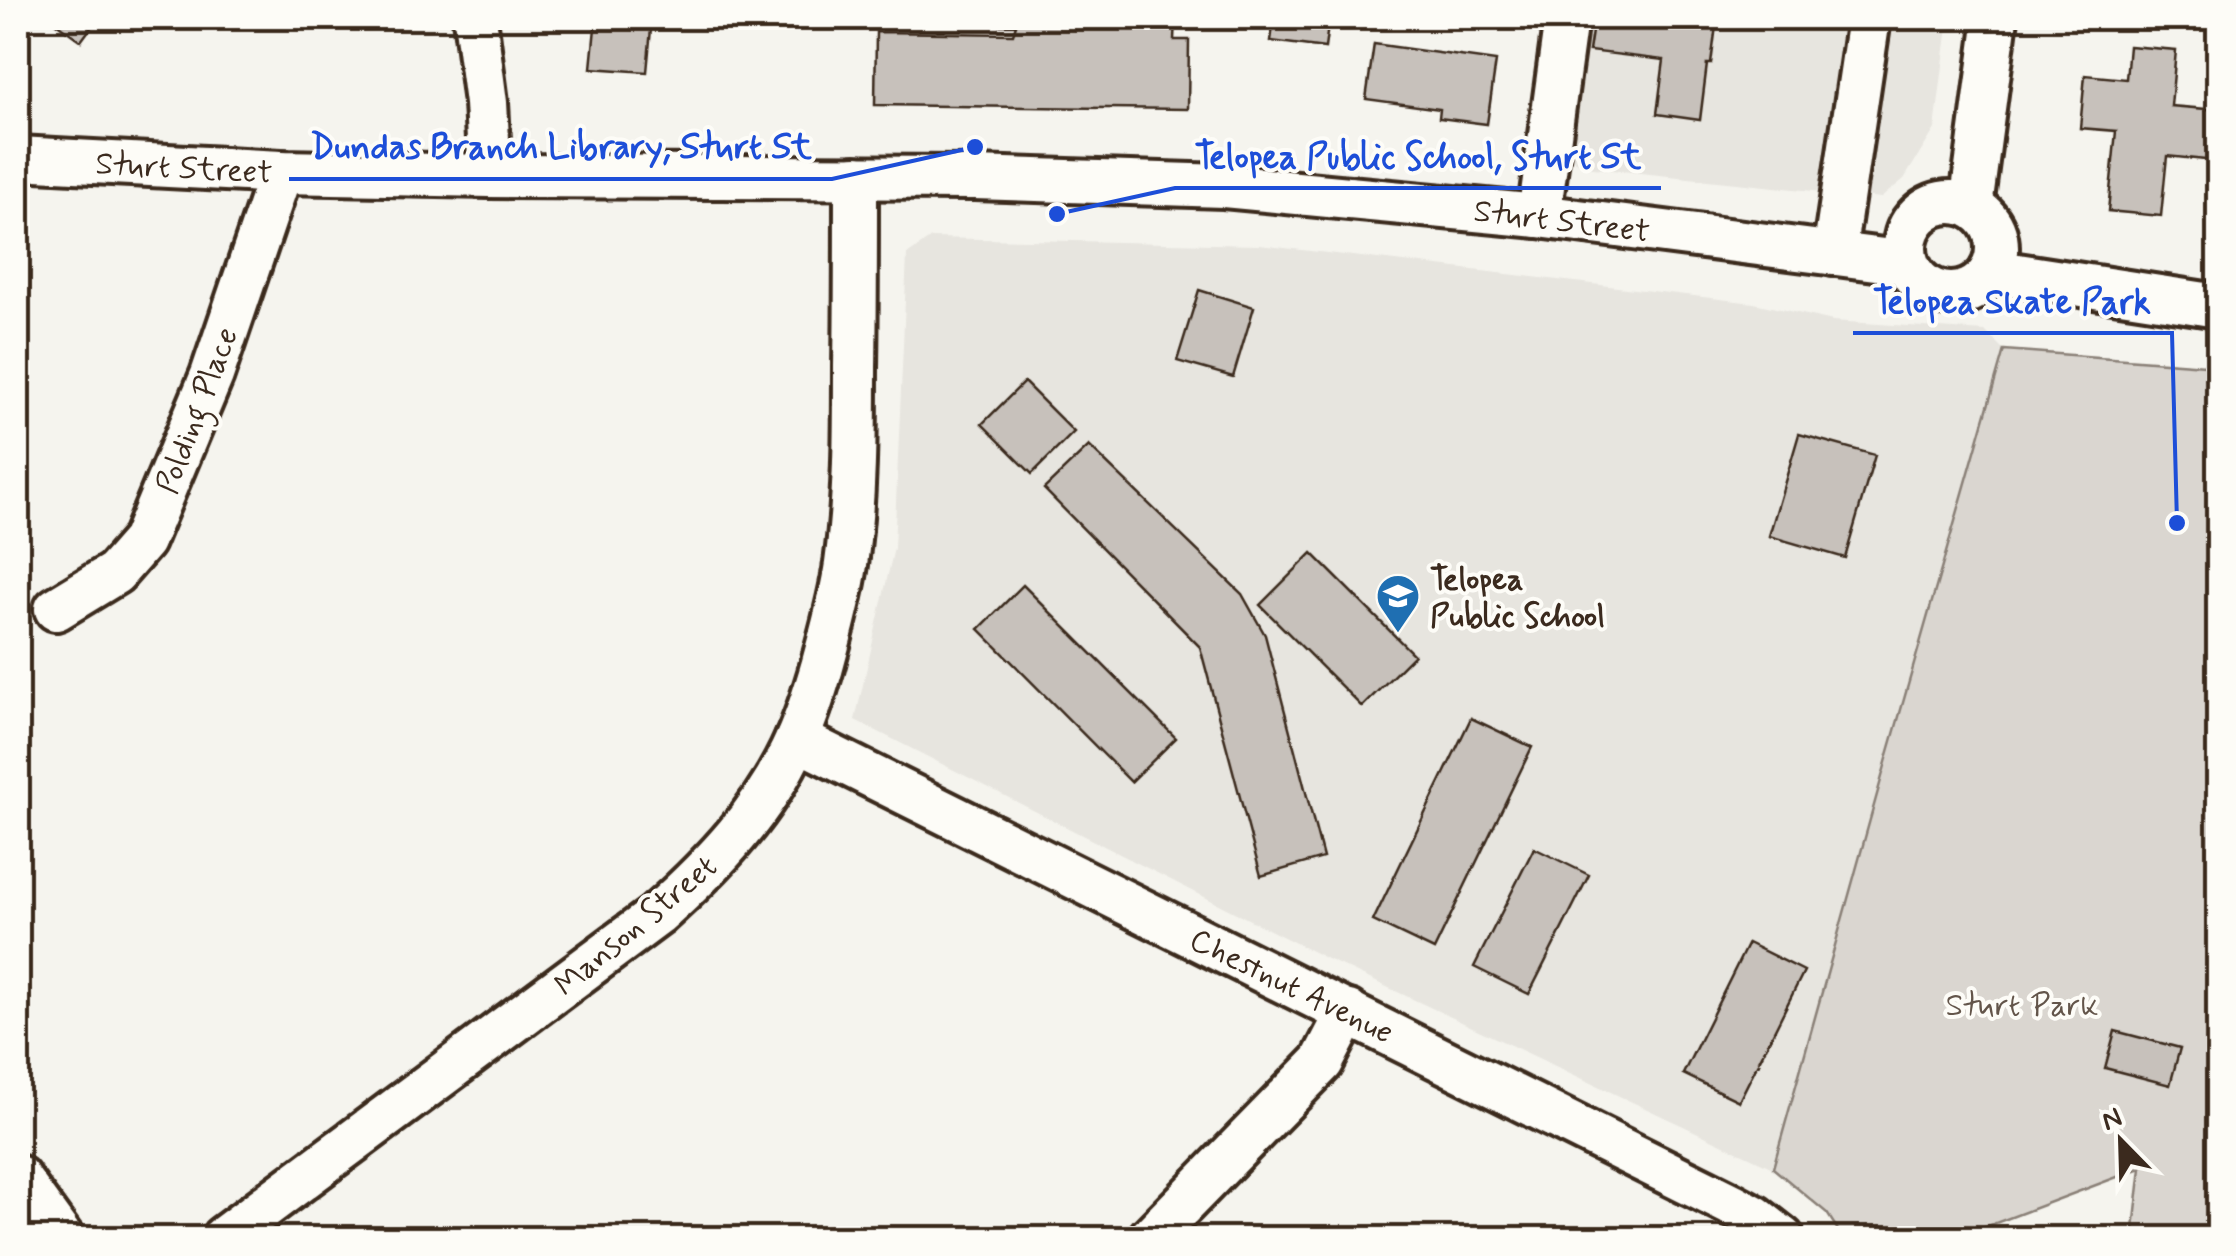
<svg xmlns="http://www.w3.org/2000/svg" width="2236" height="1256" viewBox="0 0 2236 1256" font-family="Mynerve,sans-serif">
	<style>
		.built { fill: #e7e5df }
		.green { fill: #dad6d0; stroke: #8a8077; stroke-width: 2.5 }
		.building { fill: #c7c1bb; stroke: #3b2a1e; stroke-width: 2.5 }
		.lines { fill: none; stroke-linecap: round; stroke-linejoin: round }
		.minor-casing { stroke: #3b2a1e; stroke-width: 50 }
		.minor { stroke: #fdfcf7; stroke-width: 42 }
		.labels { text-anchor: middle; stroke-width: 8; stroke-linejoin: round; paint-order: stroke }
		.street-label { font-size: 32px; fill: #3b2a1e; stroke: #fdfcf7 }
		.poi-label { font-size: 32px; font-weight: bold; fill: #3b2a1e; stroke: #fdfcf7; text-anchor: start }
		.park-label { font-size: 32px; fill: #63554a; stroke: #fdfcf7 }
		.leader { fill: none; stroke: #1d4ed8; stroke-width: 4 }
		.callout-dot { fill: #1d4ed8; stroke: #fdfcf7; stroke-width: 4 }
		.callout-label { font-size: 35px; text-anchor: middle; font-weight: bold; fill: #1d4ed8; stroke: #fdfcf7; stroke-width: 8; stroke-linejoin: round; paint-order: stroke }
	</style>
	<rect width="100%" height="100%" fill="#f5f4ee"/>
	<filter id="ink" filterUnits="userSpaceOnUse"><feTurbulence type="fractalNoise" baseFrequency=".01" numOctaves="2"/><feDisplacementMap in="SourceGraphic" scale="20" xChannelSelector="R" yChannelSelector="G"/><feConvolveMatrix kernelMatrix="1 2 1 2 8 2 1 2 1" color-interpolation-filters="sRGB"/></filter>
	<g filter="url(#ink)">
		<g class="built">
			<polygon points="1584,18 1949,18 1935,129 1904,179 1881,198 1583,167 1566,154"/>
			<polygon points="931,238 1259,245 1754,303 1833,321 1985,331 2004,350 1888,755 1773,1168 1325,958 855,720 894,548 907,255"/>
		</g>
		<polygon class="green" points="2004,350 2218,366 2218,1238 2133,1238 2141,1168 1956,1238 1843,1238 1827,1213 1773,1168 1888,755"/>
		<g class="building">
			<polygon points="49,18 98,18 81,41"/>
			<polygon points="596,18 652,18 647,72 591,68"/>
			<polygon points="979,18 1175,18 1174,40 1189,40 1188,109 875,105 876,32 1013,34 1016,25 979,25"/>
			<polygon points="1274,18 1329,18 1325,48 1271,41"/>
			<polygon points="1594,18 1717,18 1711,64 1707,64 1700,120 1657,114 1664,60 1589,51"/>
			<polygon points="1374,44 1496,61 1487,124 1439,118 1440,109 1366,99"/>
			<polygon points="2129,46 2176,50 2171,106 2218,110 2216,161 2167,156 2161,216 2108,211 2116,131 2080,128 2085,75 2126,79"/>
			<polygon points="1199,290 1254,307 1233,377 1177,361"/>
			<polygon points="1024,382 1074,432 1032,474 982,424"/>
			<polygon points="1799,434 1875,455 1845,558 1769,536"/>
			<polygon points="1089,446 1242,594 1265,635 1323,858 1261,876 1200,647 1044,489"/>
			<polygon points="1312,553 1414,655 1362,707 1260,605"/>
			<polygon points="1023,585 1176,738 1131,782 979,629"/>
			<polygon points="1471,718 1532,747 1434,950 1373,921"/>
			<polygon points="1534,848 1589,875 1529,994 1474,967"/>
			<polygon points="1748,943 1804,971 1739,1101 1683,1074"/>
			<polygon points="2115,1031 2180,1048 2170,1085 2105,1068"/>
		</g>
		<g class="lines">
			<defs>
				<g id="minor">
					<polyline points="475,18 486,103 490,176"/>
					<polyline points="18,158 281,172 490,176 975,178 1224,186 1539,216 1907,263"/>
					<circle cx="1951" cy="248" r="46"/>
					<polyline points="1971,206 1996,18"/>
					<polyline points="1539,216 1566,18"/>
					<polyline points="1834,254 1869,18"/>
					<polyline points="1991,271 2218,306"/>
					<polyline points="56,609 115,573 143,541 212,375 281,172"/>
					<polyline points="797,739 1731,1204 1755,1217 1782,1238"/>
					<polyline points="18,1177 62,1238"/>
					<path d="M223,1238L657,915C714,864 766,810 797,739C807,716 815,691 822,667C831,633 841,599 846,564C855,499 855,432 855,367C856,304 856,241 856,177"/>
					<polyline points="1150,1238 1322,1062 1348,1012"/>
				</g>
			</defs>
			<use href="#minor" class="minor-casing"/>
			<use href="#minor" class="minor"/>
		</g>
	</g>
	<defs>
		<symbol id="school-pin" viewBox="-11 -11 22 30"><path d="M0 17L-7.5 6A9.5 9.5 0 1 1 7.5 6Z" fill="#1f6fb2" stroke="#fdfcf7"/><path d="M0-5L7-2L0 1L-7-2ZM-4 1L0 2.5L4 1V4Q0 6-4 4Z" fill="#fff"/></symbol>
	</defs>
	<g fill-rule="evenodd">
		<use href="#school-pin" x="1373" y="571" width="50" height="68"/>
	</g>
	<g class="labels">
		<g class="street-label">
			<text transform="translate(184 167) rotate(3)" y="11">Sturt Street</text>
			<text transform="translate(1562 220) rotate(7)" y="11">Sturt Street</text>
			<text transform="translate(196 410) rotate(-69)" y="11">Polding Place</text>
			<text transform="translate(635 925) rotate(-40)" y="11">Manson Street</text>
			<text transform="translate(1292 985) rotate(26)" y="11">Chestnut Avenue</text>
		</g>
		<g class="poi-label">
			<text x="1430" y="589">Telopea<tspan x="1430" dy="37">Public School</tspan></text>
		</g>
		<g class="park-label">
			<text x="2022" y="1015">Sturt Park</text>
		</g>
	</g>
	<path class="leader" d="M975 147L832 179H289M1057 214L1175 188H1661M2177 523L2172 333H1853"/>
	<g class="callout-dot">
		<circle cx="975" cy="147" r="10"/>
		<circle cx="1057" cy="214" r="10"/>
		<circle cx="2177" cy="523" r="10"/>
	</g>
	<g class="callout-label">
		<text x="561" y="158">Dundas Branch Library, Sturt St</text>
		<text x="1418" y="168">Telopea Public School, Sturt St</text>
		<text x="2012" y="313">Telopea Skate Park</text>
	</g>
	<rect width="2236" height="1256" fill="none" stroke="#fdfcf7" stroke-width="60"/>
	<rect x="30" y="30" width="2176" height="1196" fill="none" stroke="#3b2a1e" stroke-width="4" filter="url(#ink)"/>
	<g transform="translate(2121 1141) rotate(337)" stroke="#fdfcf7" stroke-width="8" paint-order="stroke">
	<path d="M0-8L18 38L0 25L-18 38Z" fill="#3b2a1e"/>
	<text y="-15" font-size="28" font-weight="bold" text-anchor="middle" fill="#3b2a1e">N</text>
	</g>
</svg>
